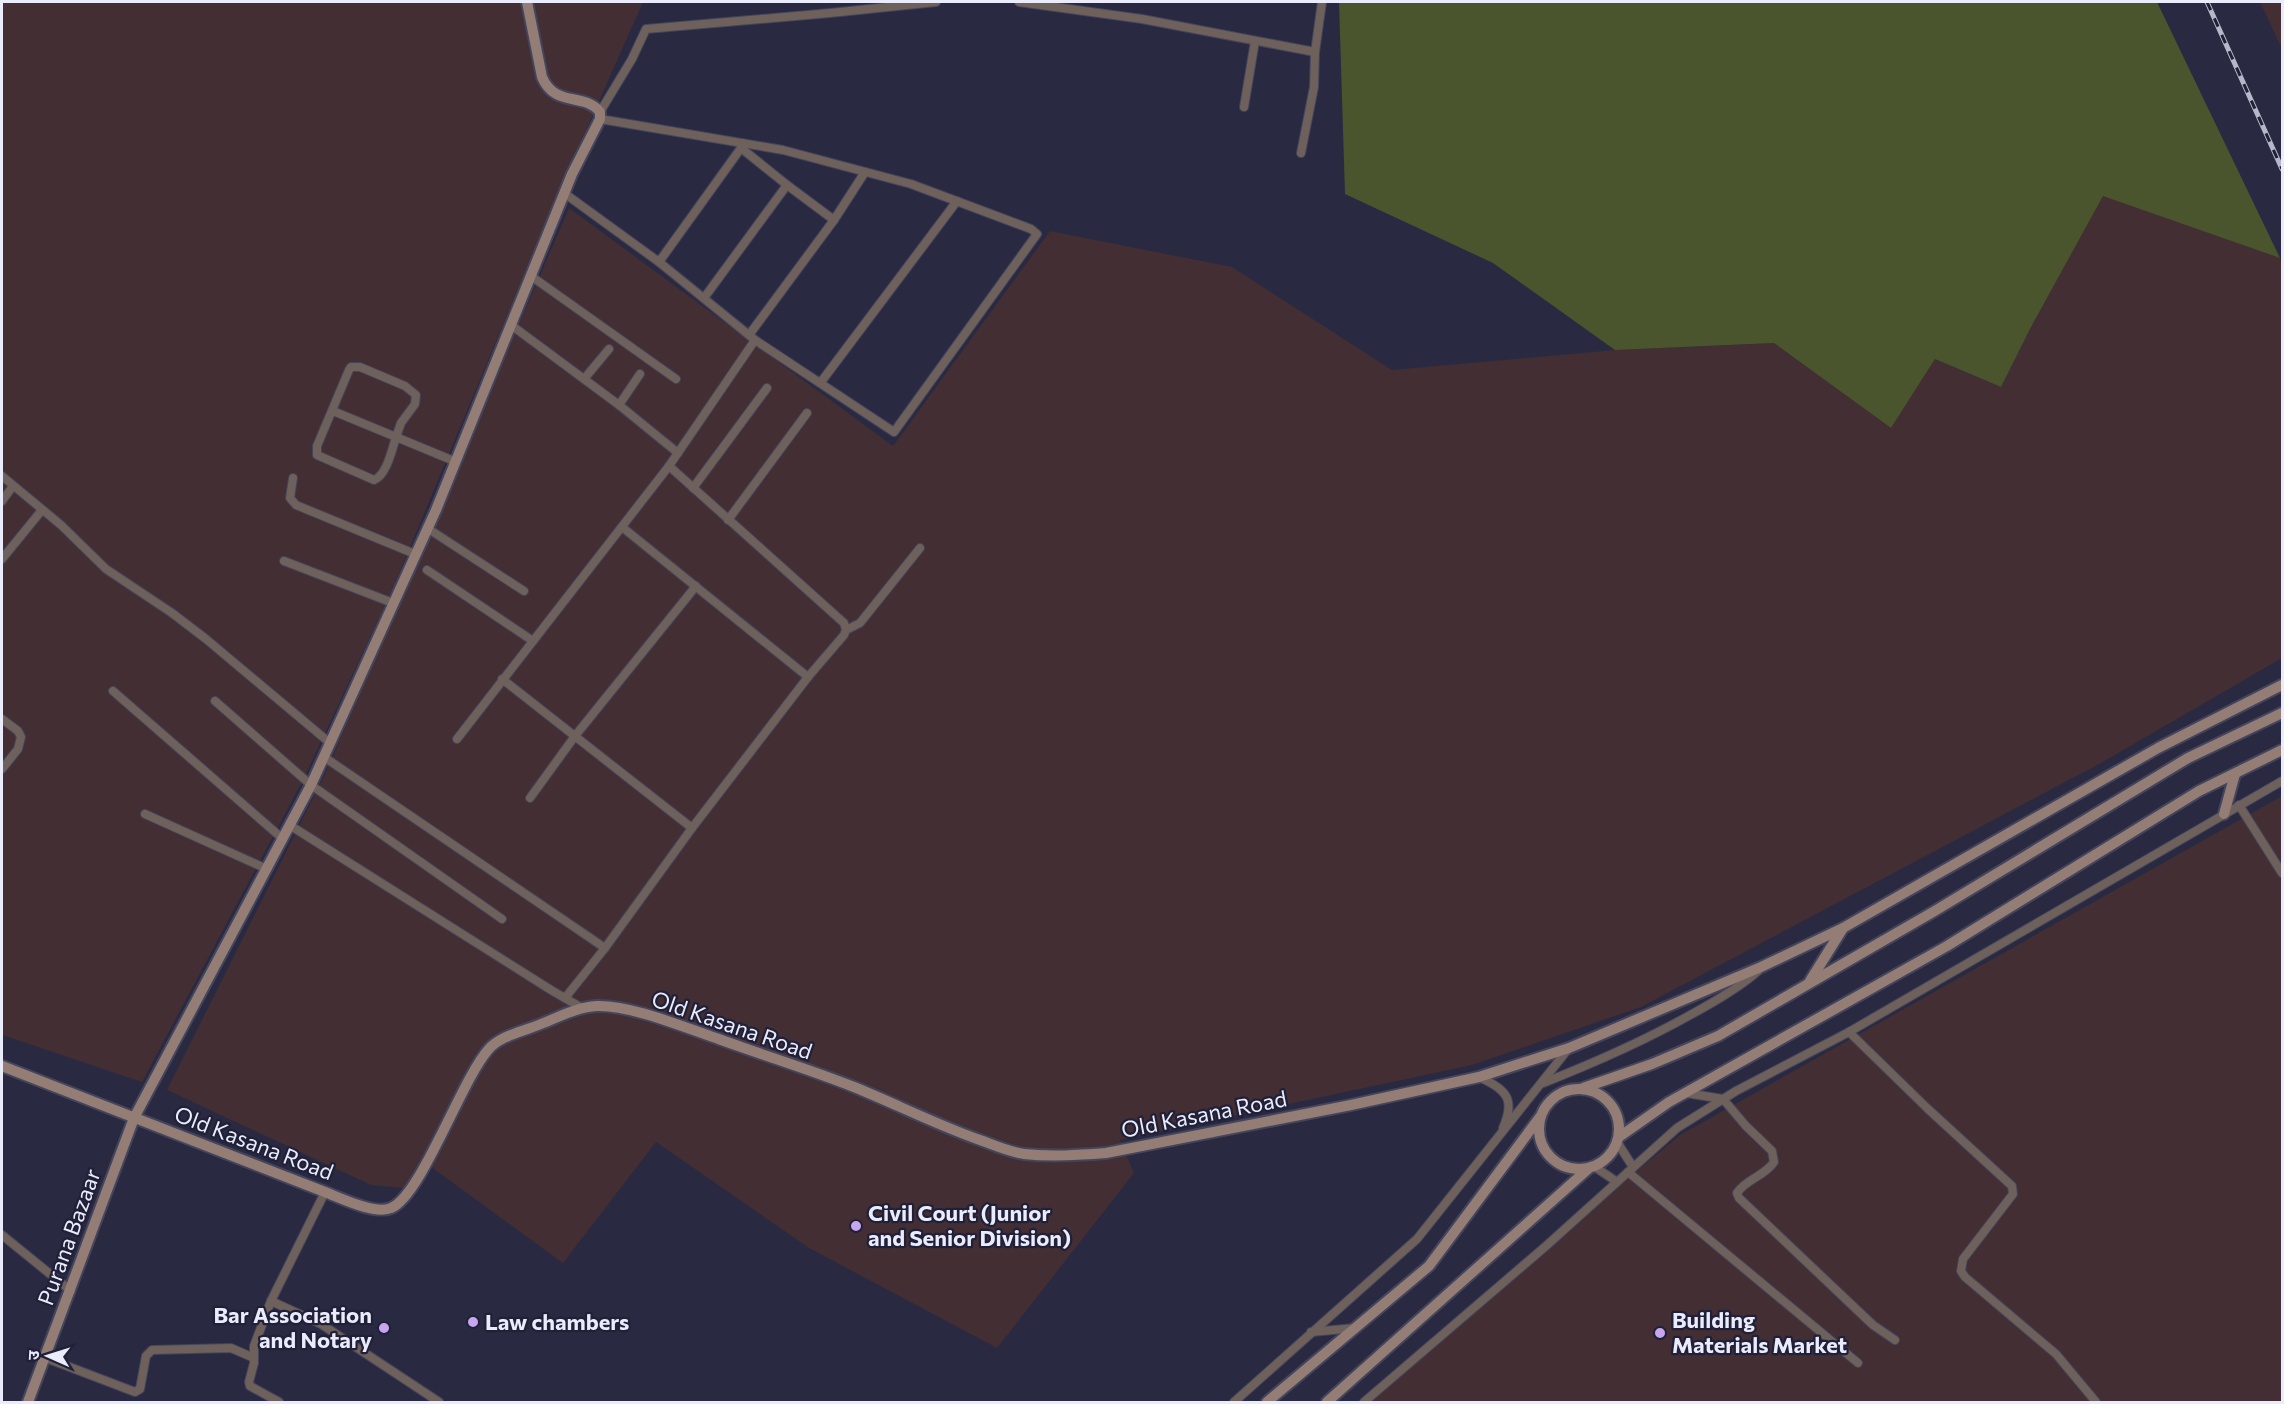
<svg xmlns="http://www.w3.org/2000/svg" width="2284" height="1404" viewBox="0 0 2284 1404" font-family="Commissioner,'Noto Sans Devanagari',sans-serif">
	<style>
		.industrial { fill: #422e33 }
		.green { fill: #4a542d }
		.lines { fill: none; stroke-linecap: round; stroke-linejoin: round }
		.street-casing { stroke: #44455c; stroke-width: 10 }
		.secondary-casing { stroke: #44455c; stroke-width: 14 }
		.street { stroke: #6e605b; stroke-width: 8 }
		.secondary { stroke: #937d75; stroke-width: 10 }
		.rail-casing { stroke: #b6b7c9; stroke-width: 5 }
		.rail { stroke: #202038; stroke-width: 3; stroke-dasharray: 9; stroke-linecap: butt }
		.poi-dot { fill: #c7a6f0; stroke: #202038; stroke-width: 2 }
		.labels { text-anchor: middle; stroke-width: 4.5; stroke-linejoin: round; paint-order: stroke }
		.street-label { font-size: 22px; fill: #eaebfb; stroke: #202038 }
		.poi-label { font-size: 22px; font-weight: bold; fill: #eaebfb; stroke: #202038; text-anchor: start }
	</style>
	<rect width="100%" height="100%" fill="#292a42"/>
	<g class="industrial">
		<polygon points="2,2 643,2 556,198 390,595 302,782 142,1082 2,1035"/>
		<polygon points="2260,2 2282,2 2282,49"/>
		<polygon points="2103,195 2280,258 2282,263 2282,658 2101,763 1641,1007 1472,1065 1120,1140 1134,1173 997,1348 809,1248 656,1142 563,1263 423,1161 404,1188 371,1185 167,1090 325,774 569,208 893,446 1050,231 1232,267 1392,370 1615,350 1774,343 1891,428 1935,359 2001,387 2030,329"/>
		<polygon points="2282,796 2282,1402 1360,1402 1680,1135"/>
	</g>
	<polygon class="green" points="1339,2 2157,2 2280,258 2103,196 2030,329 2001,387 1935,359 1891,428 1774,343 1615,350 1493,263 1345,194"/>
	<g class="lines">
		<defs>
			<g id="street">
				<polyline points="1019,2 1142,19 1315,52"/>
				<polyline points="1244,107 1255,41"/>
				<polyline points="600,112 632,59 646,29 830,13 936,2"/>
				<polyline points="1301,153 1314,87 1315,52 1322,2"/>
				<polyline points="787,185 834,220"/>
				<polyline points="564,193 659,262 755,340 894,432 1037,234 1031,229 911,184 783,150 600,119"/>
				<polyline points="659,262 741,148"/>
				<polyline points="531,276 676,379"/>
				<polyline points="704,298 787,185 741,148 742,143"/>
				<polyline points="511,325 619,405 678,453"/>
				<polyline points="749,335 834,220 865,172"/>
				<polyline points="584,379 609,349"/>
				<polyline points="821,382 957,201"/>
				<polyline points="619,405 640,374"/>
				<path d="M333,411L396,437L401,423L415,404L416,395L405,386L360,367H351L349,370L317,446V455L374,480C387,475 392,449 396,437L454,461"/>
				<polyline points="669,466 844,623 846,630 844,635 808,677"/>
				<polyline points="2,476 61,525 106,569 172,613 206,639 330,743"/>
				<polyline points="293,478 290,498 296,505 415,554"/>
				<polyline points="693,488 767,388"/>
				<polyline points="2,501 13,486"/>
				<polyline points="728,520 807,413"/>
				<polyline points="427,528 524,591"/>
				<polyline points="2,559 42,510"/>
				<polyline points="284,561 393,603"/>
				<polyline points="427,570 533,641"/>
				<polyline points="846,630 860,623 920,548"/>
				<polyline points="502,679 692,828"/>
				<polyline points="113,691 283,839"/>
				<polyline points="215,701 311,785 502,919"/>
				<polyline points="2,719 18,731 21,737 18,749 2,769"/>
				<polyline points="457,739 669,466 755,340"/>
				<polyline points="324,757 605,948"/>
				<polyline points="530,798 575,736 696,586"/>
				<polyline points="2239,805 2282,873"/>
				<polyline points="145,814 267,869"/>
				<polyline points="291,826 551,990 582,1008"/>
				<polyline points="565,998 605,948 692,828 808,677 622,527"/>
				<polyline points="1849,1032 1928,1109 2012,1186 2013,1194 1963,1259 1961,1271 1965,1277 2056,1354 2096,1402"/>
				<path d="M1479,1077C1506,1089 1516,1099 1503,1128"/>
				<path d="M1543,1083C1594,1063 1644,1041 1692,1014C1714,1002 1739,988 1758,971"/>
				<path d="M1686,1093L1723,1099L1746,1126L1772,1151L1774,1162C1765,1176 1746,1179 1737,1193L1739,1198L1873,1325L1895,1340"/>
				<polyline points="1617,1142 1633,1167"/>
				<polyline points="1595,1167 1617,1182"/>
				<polyline points="1628,1172 1858,1363"/>
				<polyline points="2,1235 71,1291"/>
				<polyline points="271,1301 321,1324 439,1402"/>
				<polyline points="1311,1332 1355,1328"/>
				<polyline points="46,1358 135,1392 140,1389 146,1356 152,1350 231,1348 254,1358"/>
				<polyline points="279,1402 250,1386 249,1382 254,1363 254,1346 271,1301 325,1192"/>
				<polyline points="1234,1402 1417,1239 1569,1048"/>
				<polyline points="1364,1402 1546,1246 1677,1128 1736,1091 1849,1032 2282,781"/>
			</g>
			<g id="secondary">
				<polyline points="2224,814 2235,774"/>
				<polyline points="1810,981 1843,928"/>
				<path d="M2,1066L325,1192C341,1198 375,1215 391,1208C421,1196 461,1081 488,1050C499,1036 524,1031 541,1024C559,1017 577,1007 597,1006C631,1005 683,1027 716,1038C762,1055 809,1069 854,1087C896,1104 937,1125 980,1140C994,1145 1009,1152 1024,1154C1051,1157 1079,1155 1106,1153L1351,1105L1479,1077L1569,1048L1761,967L1843,928L2158,748L2282,685"/>
				<polyline points="1583,1088 1652,1064 1718,1036 1933,912 2188,758 2282,713"/>
				<circle cx="1579" cy="1129" r="40"/>
				<polyline points="1619,1137 1669,1102 1947,946 2199,791 2282,750"/>
				<path d="M28,1402L134,1118L311,785L436,510L572,174L600,119V112C584,92 555,108 542,77L527,2"/>
				<polyline points="1267,1402 1429,1266 1540,1117"/>
				<polyline points="1327,1402 1588,1169"/>
			</g>
		</defs>
		<use href="#street" class="street-casing"/>
		<use href="#secondary" class="secondary-casing"/>
		<use href="#street" class="street"/>
		<use href="#secondary" class="secondary"/>
		<defs>
			<polyline id="rail" points="2207,2 2282,169"/>
		</defs>
		<use href="#rail" class="rail-casing"/>
		<use href="#rail" class="rail"/>
	</g>
	<g class="poi-dot">
		<circle cx="856" cy="1226" r="6"/>
		<circle cx="473" cy="1322" r="6"/>
		<circle cx="384" cy="1328" r="6"/>
		<circle cx="1660" cy="1333" r="6"/>
	</g>
	<g class="labels">
		<g class="street-label">
			<text transform="translate(732 1025) rotate(19)" y="8">Old Kasana Road</text>
			<text transform="translate(1204 1114) rotate(-11)" y="8">Old Kasana Road</text>
			<text transform="translate(254 1143) rotate(21)" y="8">Old Kasana Road</text>
			<text transform="translate(69 1237) rotate(-70)" y="8">Purana Bazaar</text>
		</g>
		<g class="poi-label">
			<text x="868" y="1221">Civil Court (Junior<tspan x="868" dy="25">and Senior Division)</tspan></text>
			<text x="372" y="1323" text-anchor="end">Bar Association<tspan x="372" dy="25">and Notary</tspan></text>
			<text x="1672" y="1328">Building<tspan x="1672" dy="25">Materials Market</tspan></text>
			<text x="485" y="1330">Law chambers</text>
		</g>
	</g>
	<rect width="2284" height="1404" fill="none" stroke="#eaebfb" stroke-width="6"/>
	<g transform="translate(48 1356) rotate(273)" stroke="#202038" stroke-width="4.5" paint-order="stroke">
	<path d="M0-4.5L10 22L0 15L-10 22Z" fill="#eaebfb"/>
	<text y="-9" font-size="16" font-weight="bold" text-anchor="middle" fill="#eaebfb">उ</text>
	</g>
</svg>
